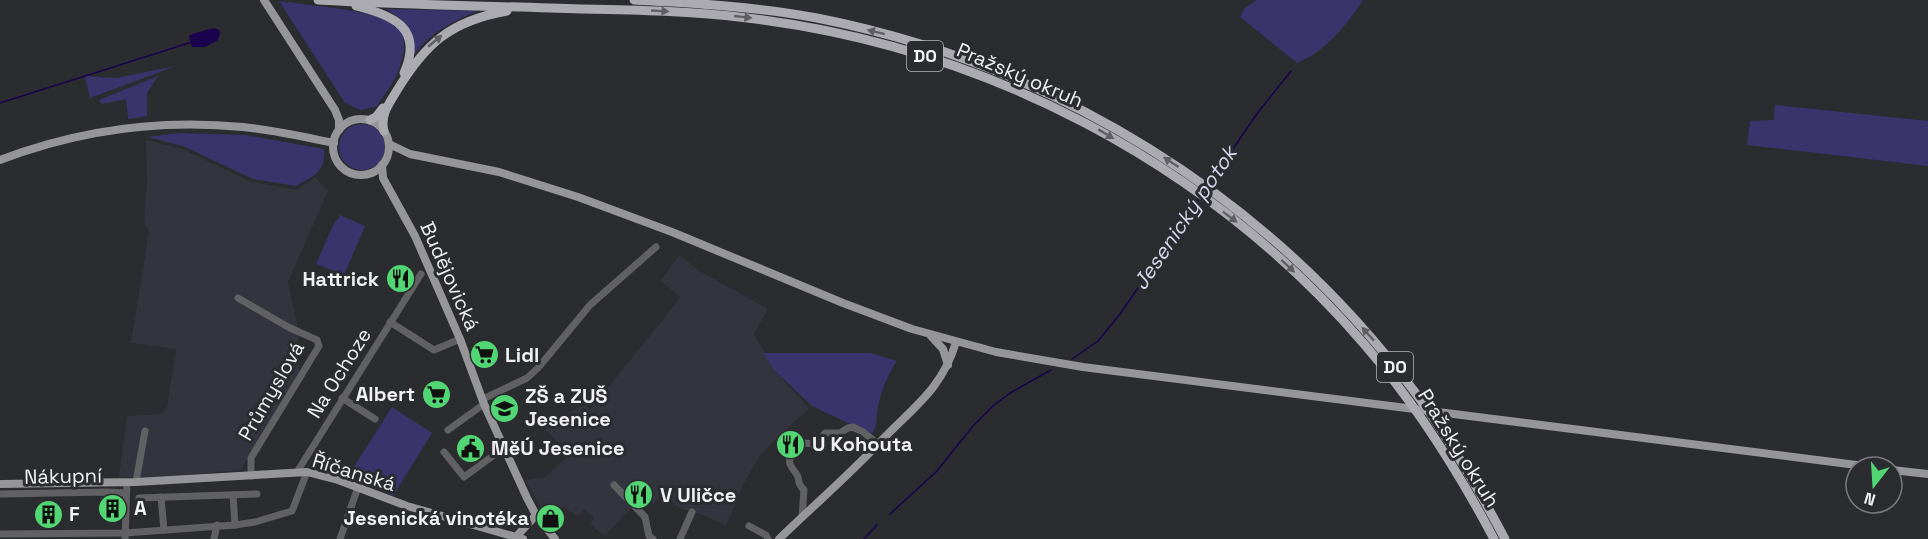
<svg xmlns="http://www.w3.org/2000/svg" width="1928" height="539" viewBox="0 0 1928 539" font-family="'Space Grotesk',sans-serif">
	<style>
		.built { fill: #33343e }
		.green { fill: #39346c }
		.water { fill: #19024e }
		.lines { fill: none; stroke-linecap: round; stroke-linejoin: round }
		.stream { stroke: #19024e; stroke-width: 1.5 }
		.minor { stroke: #616164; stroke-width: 7 }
		.major { stroke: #95959a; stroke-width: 8 }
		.highway { stroke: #aaaab0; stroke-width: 9 }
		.oneway { fill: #5e5e63 }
		.labels { text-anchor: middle; stroke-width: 6; stroke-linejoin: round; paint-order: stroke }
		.shield { fill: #2b2c30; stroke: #b6b6b9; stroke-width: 1.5 }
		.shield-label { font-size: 18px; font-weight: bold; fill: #f1f1f4 }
		.street-label { font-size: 20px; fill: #f1f1f4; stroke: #2b2c30 }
		.poi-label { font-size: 20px; font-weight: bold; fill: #f1f1f4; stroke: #2b2c30; text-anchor: start }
		.water-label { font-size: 21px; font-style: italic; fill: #d7d7ed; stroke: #2b2c30 }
	</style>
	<rect width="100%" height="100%" fill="#2b2c30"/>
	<g class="built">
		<polygon points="146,140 182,149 252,182 297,190 315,177 328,191 288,282 298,328 299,373 241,470 158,477 119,477 127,416 161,414 167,408 176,349 131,343 149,230 144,223 147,182"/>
		<polygon points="679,255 698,270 768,309 754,334 775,371 809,408 760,455 743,485 726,526 706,516 679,508 662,494 654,503 644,500 631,508 605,536 589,524 594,518 584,510 578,516 562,506 554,510 552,508 545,514 525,480 545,477 570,454 540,425 585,405 591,409 681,297 661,281"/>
	</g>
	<g class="green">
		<path d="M1256,0H1363C1345,27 1327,50 1297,63L1240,17L1244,9Z"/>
		<path d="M279,1C303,5 384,10 399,28C408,40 403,59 398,72C393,84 383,96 376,107L360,110L345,103Z"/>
		<path d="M386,9L477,11C452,22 431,32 414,55C413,29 407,22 386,9Z"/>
		<polygon points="176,66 90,98 85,76 116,78"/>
		<polygon points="158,76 147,93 147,116 128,119 126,99 102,104 99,100"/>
		<polygon points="1775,105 1928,121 1928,166 1747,145 1750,121 1774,120"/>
		<circle cx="362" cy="147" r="23"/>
		<path d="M178,133L245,135L324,149C326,172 313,176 296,186L253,179L183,146L148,137Z"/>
		<polygon points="340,215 365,226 344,275 316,264 335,221 338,220"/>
		<path d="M763,353H870L897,361C888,373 881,392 878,406C876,416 878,427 871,434L812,406L775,371Z"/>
		<polygon points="392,407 432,433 393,496 352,470"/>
	</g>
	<polygon class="water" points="214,28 219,30 220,34 218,40 205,47 192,47 189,36 192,34"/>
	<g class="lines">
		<g class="stream">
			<polyline points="0,103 192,42"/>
			<polyline points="1209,184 1256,115 1291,71"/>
			<polyline points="1072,359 1098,341 1120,314 1198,200"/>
			<polyline points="890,514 936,472 973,426 993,406 1010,393 1051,370"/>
			<polyline points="864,539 877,525"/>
		</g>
		<g class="minor">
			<polyline points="238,298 288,327 317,340 319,346 251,458 251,476"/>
			<polyline points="390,322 434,350 460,339"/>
			<polyline points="342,398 375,419"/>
			<polyline points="483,399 527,378 538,368 590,305 656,247"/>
			<polyline points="448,430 484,404"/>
			<polyline points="444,452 464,477 505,447"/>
			<polyline points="297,472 421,274"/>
			<polyline points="136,482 145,431"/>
			<polyline points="614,485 645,517 649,536 653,539"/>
			<polyline points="0,494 107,492 126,493"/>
			<polyline points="233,495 235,525"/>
			<polyline points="161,497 164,530"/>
			<polyline points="139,498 257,494"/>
			<path d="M802,517L804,490C799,485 799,483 798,477C796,472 792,469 790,464C788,457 795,446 802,444C807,442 812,444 817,445L825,433H840L848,428L853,427L863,432L878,444"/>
			<polyline points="749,526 766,535 768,539"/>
			<polyline points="0,534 125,533 235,525 255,522 292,511 307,472"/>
			<polyline points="125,539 127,482"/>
			<polyline points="214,539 217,525"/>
			<polyline points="340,539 358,487"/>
			<polyline points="680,539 692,512"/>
		</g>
		<g class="major">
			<polyline points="264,0 335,110 339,120 339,130"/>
			<circle cx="361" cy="147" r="28"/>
			<polyline points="389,144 410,154 499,172 578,197 672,232 843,303 912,329 996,352 1083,367 1872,467"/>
			<path d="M0,160C78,130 160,119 243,127C273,130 304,137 334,143"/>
			<polyline points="382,165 383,178 415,236 460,339 484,404 527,498 536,515 555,539"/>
			<polyline points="931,336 943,349 948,365"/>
			<polyline points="1892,470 1928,474"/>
			<polyline points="0,484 136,482 307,472 338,480 407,506 523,539"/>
			<polyline points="516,537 536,515"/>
			<path d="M779,539C812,507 847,477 879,443C911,409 942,390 956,342"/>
		</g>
		<g class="highway">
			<path d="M318,0C405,5 493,6 581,9C636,10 692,11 747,18C984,46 1207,162 1364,344C1415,403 1457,469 1494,539"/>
			<path d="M634,0C695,3 757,7 817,18C1055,65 1269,197 1414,391C1449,438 1478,488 1505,539"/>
			<path d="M356,6C393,15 424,28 404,73"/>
			<polyline points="370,120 376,117 383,108"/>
			<path d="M384,131C380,116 388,105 396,92C425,44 450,21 507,11"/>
		</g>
	</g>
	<defs><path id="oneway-solid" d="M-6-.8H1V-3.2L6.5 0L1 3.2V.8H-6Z" transform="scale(1.5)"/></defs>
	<g class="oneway">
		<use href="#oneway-solid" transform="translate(660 11) rotate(3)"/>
		<use href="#oneway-solid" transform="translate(743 17) rotate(6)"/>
		<use href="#oneway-solid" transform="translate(876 32) rotate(-166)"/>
		<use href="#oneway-solid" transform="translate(435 41) rotate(-40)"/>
		<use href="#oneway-solid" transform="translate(1106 134) rotate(31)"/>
		<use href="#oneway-solid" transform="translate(1171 162) rotate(-147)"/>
		<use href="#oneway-solid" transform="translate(1230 217) rotate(37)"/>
		<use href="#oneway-solid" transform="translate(1288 266) rotate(43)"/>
		<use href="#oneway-solid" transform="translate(1368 334) rotate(-132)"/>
	</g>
	<defs>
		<symbol id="restaurant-disc" viewBox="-11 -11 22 22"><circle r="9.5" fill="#52d673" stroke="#2b2c30"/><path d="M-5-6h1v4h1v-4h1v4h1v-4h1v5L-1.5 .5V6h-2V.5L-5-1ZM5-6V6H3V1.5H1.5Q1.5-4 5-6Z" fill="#111"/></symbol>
		<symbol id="supermarket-disc" viewBox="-11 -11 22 22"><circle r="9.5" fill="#52d673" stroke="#2b2c30"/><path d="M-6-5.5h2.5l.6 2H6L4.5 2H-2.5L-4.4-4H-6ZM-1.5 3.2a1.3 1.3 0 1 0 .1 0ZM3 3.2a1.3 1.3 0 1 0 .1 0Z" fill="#111"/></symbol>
		<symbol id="school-disc" viewBox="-11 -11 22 22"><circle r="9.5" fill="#52d673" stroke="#2b2c30"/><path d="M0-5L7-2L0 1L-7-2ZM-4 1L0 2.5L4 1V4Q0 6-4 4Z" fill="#111"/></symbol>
		<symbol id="civic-disc" viewBox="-11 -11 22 22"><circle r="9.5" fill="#52d673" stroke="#2b2c30"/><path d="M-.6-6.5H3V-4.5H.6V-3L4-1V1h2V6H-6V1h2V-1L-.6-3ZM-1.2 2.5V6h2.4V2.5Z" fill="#111"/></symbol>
		<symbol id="building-disc" viewBox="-11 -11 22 22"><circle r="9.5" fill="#52d673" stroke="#2b2c30"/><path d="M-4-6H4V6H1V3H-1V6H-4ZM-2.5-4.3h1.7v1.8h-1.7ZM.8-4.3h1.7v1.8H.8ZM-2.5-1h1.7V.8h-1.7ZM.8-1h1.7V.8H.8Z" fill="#111"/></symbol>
		<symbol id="shop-disc" viewBox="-11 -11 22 22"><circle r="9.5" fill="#52d673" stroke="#2b2c30"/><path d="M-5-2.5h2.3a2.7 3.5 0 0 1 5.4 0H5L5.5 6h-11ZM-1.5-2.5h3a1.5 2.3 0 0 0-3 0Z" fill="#111"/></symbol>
	</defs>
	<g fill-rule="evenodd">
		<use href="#restaurant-disc" x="384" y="262" width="33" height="33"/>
		<use href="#supermarket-disc" x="468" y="338" width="33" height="33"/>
		<use href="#supermarket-disc" x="420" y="378" width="33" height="33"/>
		<use href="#school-disc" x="488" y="392" width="33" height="33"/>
		<use href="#restaurant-disc" x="774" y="428" width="33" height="33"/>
		<use href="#civic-disc" x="454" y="432" width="33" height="33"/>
		<use href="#restaurant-disc" x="622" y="478" width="33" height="33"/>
		<use href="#building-disc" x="96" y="492" width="33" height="33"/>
		<use href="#building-disc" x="32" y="498" width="33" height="33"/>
		<use href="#shop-disc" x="534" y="502" width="33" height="33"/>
	</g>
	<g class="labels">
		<g class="shield">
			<rect x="907" y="41" width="36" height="30" rx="4.5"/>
			<rect x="1377" y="352" width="36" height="30" rx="4.5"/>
		</g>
		<g class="shield-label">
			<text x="925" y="62">D0</text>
			<text x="1395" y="373">D0</text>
		</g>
		<g class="street-label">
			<text transform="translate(1020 75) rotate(23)" y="7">Pražský okruh</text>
			<text transform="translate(450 276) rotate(66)" y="7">Budějovická</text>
			<text transform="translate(339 373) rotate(-58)" y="7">Na Ochoze</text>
			<text transform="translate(271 391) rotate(-60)" y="7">Průmyslová</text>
			<text transform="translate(1459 448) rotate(58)" y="7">Pražský okruh</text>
			<text transform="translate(354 472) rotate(17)" y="7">Říčanská</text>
			<text transform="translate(63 476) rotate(-1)" y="7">Nákupní</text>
		</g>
		<g class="poi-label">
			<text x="379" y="286" text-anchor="end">Hattrick</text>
			<text x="505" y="362">Lidl</text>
			<text x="415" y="401" text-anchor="end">Albert</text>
			<text x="525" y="403">ZŠ a ZUŠ<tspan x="525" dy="23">Jesenice</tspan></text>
			<text x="812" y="451">U Kohouta</text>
			<text x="491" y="455">MěÚ Jesenice</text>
			<text x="660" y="502">V Uličce</text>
			<text x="134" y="515">A</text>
			<text x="69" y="521">F</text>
			<text x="529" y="525" text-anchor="end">Jesenická vinotéka</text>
		</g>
		<g class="water-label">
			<text transform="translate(1185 218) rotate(-56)" y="7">Jesenický potok</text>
		</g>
	</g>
	<g transform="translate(1874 485) rotate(197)"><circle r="28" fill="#2b2c30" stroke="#7a7b7e" stroke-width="1.5"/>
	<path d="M0-4.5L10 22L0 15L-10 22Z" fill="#52d673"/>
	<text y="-9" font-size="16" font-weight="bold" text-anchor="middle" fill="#f1f1f4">N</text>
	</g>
</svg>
